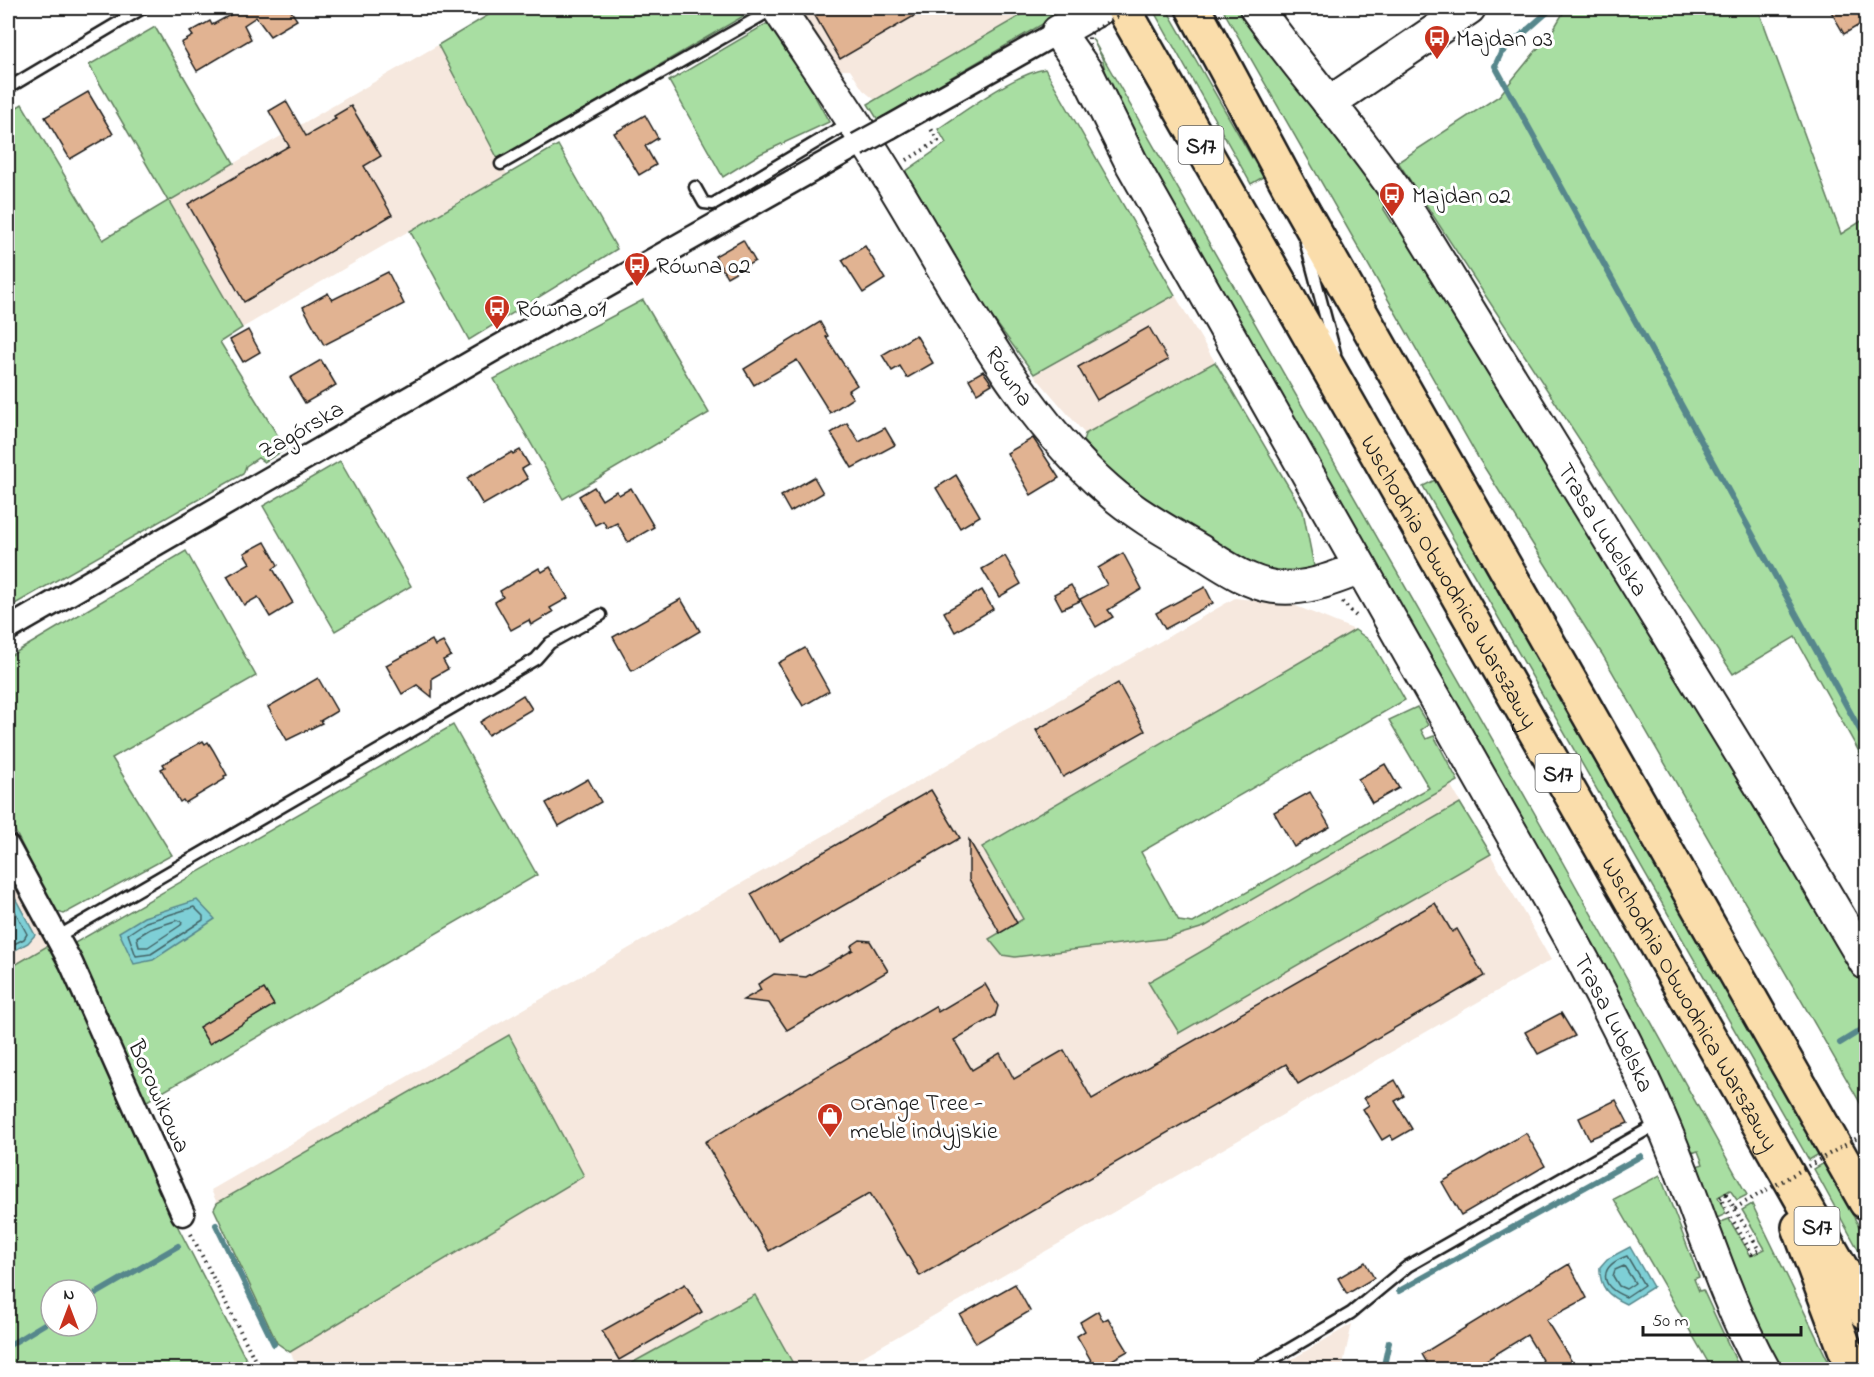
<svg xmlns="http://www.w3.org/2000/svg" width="1874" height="1377" viewBox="0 0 1874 1377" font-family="'Indie Flower',sans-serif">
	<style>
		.built { fill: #f6e8de }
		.green { fill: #a8dea2; stroke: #627d5f; stroke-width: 1.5; fill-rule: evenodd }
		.water { fill: #7ecfd6; stroke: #57878c; stroke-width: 1.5 }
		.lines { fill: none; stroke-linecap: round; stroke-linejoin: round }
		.shore { stroke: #436466; stroke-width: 1.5 }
		.stream { stroke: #57878c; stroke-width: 6 }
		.building { fill: #e1b392; stroke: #1c1c1c; stroke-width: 1.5 }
		.lane-casing { stroke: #1c1c1c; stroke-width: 15 }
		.street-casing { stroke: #1c1c1c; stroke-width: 27 }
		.secondary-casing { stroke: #1c1c1c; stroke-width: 36 }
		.highway-casing { stroke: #1c1c1c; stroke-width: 38 }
		.path { stroke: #1c1c1c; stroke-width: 4; stroke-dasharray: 1.5 4.5; stroke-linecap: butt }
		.lane { stroke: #fff; stroke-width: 10 }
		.street { stroke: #fff; stroke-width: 22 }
		.secondary { stroke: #fff; stroke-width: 32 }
		.highway { stroke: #faddab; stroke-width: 33 }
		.street-bridge-casing { stroke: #1c1c1c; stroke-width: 27; stroke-linecap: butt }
		.path-bridge { stroke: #1c1c1c; stroke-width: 4; stroke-dasharray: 1.5 4.5; stroke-linecap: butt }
		.street-bridge { stroke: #fff; stroke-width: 22 }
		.labels { text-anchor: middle; stroke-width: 6; stroke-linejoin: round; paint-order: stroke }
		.shield { fill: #fff; stroke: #606060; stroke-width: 1.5 }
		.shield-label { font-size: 22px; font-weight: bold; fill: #1c1c1c }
		.poi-label { font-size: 24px; fill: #1c1c1c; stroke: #fff; text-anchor: start }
		.street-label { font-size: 24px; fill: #1c1c1c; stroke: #fff }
	</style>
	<rect width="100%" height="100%" fill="#fff"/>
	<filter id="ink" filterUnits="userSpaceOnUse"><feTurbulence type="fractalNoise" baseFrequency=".0167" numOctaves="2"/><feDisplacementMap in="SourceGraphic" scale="12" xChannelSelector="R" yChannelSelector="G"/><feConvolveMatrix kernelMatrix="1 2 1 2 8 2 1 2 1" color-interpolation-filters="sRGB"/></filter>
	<g filter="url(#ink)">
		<g class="built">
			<polygon points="794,8 1028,8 1021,16 875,100 863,90 850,70 832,70"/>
			<polygon points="438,45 507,174 242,328 169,201"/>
			<polygon points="1175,295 1215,362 1085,434 1034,375"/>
			<polygon points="1235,598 1291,604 1355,630 982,846 1141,852 1179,921 1193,923 1446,777 1551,960 841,1369 299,1369 290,1352 277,1343 214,1209 217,1203 211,1190"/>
			<polygon points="8,867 49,945 8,969"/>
			<polygon points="1352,1324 1342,1369 1275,1369"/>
		</g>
		<g class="green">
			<polygon points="500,8 750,8 747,14 498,159 438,45"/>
			<polygon points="1028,8 1070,8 878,120 868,104 1020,16"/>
			<polygon points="1152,8 1166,8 1263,177 1251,184"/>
			<polygon points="1222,8 1242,8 1360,156 1387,206 1383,208 1393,224 1398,222 1862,974 1866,982 1866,1074 1860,1077 1866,1088 1866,1113 1602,654 1479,459"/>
			<polygon points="1566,8 1758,8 1841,234 1866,218 1866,764 1795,637 1733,674 1398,162 1499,96 1553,30"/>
			<polygon points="773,20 829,122 760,154 723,177 669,81"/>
			<polygon points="155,27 234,163 169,201 242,328 220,342 286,449 264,462 258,458 246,466 243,474 8,608 8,113 22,104 103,240 168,201 89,65"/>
			<polygon points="1092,38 1563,863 1747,1195 1737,1200 1730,1190 1718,1197 1726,1214 1717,1218 1697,1166 1703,1164 1698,1151 1692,1153 1680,1121 1674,1124 1143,157 1110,90 1102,58"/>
			<path d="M1045,69L1175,295L1034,374L958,271L902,174L946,143L938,129C965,111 1014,74 1045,69Z"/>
			<polygon points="558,145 617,249 469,340 410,231"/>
			<polygon points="643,300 709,413 563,499 494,379"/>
			<polygon points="1215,362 1303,511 1315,571 1261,570 1132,494 1083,441 1085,434"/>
			<polygon points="340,461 411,586 335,631 263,506"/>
			<polygon points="1435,480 1819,1154 1809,1160 1423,486"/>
			<polygon points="186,551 256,676 112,758 172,855 64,914 55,911 8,817 15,811 8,796 8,657"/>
			<polygon points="1355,630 1372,642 1405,700 1141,852 1179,921 1193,923 1429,788 1389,720 1417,707 1428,725 1421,730 1426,739 1434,736 1458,781 1204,927 1168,938 1015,957 1002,955 989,939 1023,919 982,847"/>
			<polygon points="453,725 537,875 142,1104 73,944"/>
			<polygon points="1460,803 1491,854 1179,1033 1148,982"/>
			<path d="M49,945L179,1229L251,1369H8V969ZM51,1290H87V1326H51Z"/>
			<polygon points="509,1035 584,1176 290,1352 277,1343 214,1209 217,1203"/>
			<polygon points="1824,1163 1866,1239 1866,1264 1814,1169"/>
			<polygon points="1660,1175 1699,1277 1694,1279 1699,1291 1703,1290 1737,1363 1728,1369 1712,1369 1614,1199"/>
			<polygon points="1752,1204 1832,1369 1778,1369 1713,1225 1729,1219 1751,1256 1765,1249 1742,1210"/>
			<polygon points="755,1295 796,1369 621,1369"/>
		</g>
		<g class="water">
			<polygon points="8,885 35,935 28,943 8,954"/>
			<polygon points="197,900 215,919 153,960 134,964 119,932 144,917"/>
			<path d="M1630,1247L1653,1287L1626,1304C1608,1296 1599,1287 1600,1267L1607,1259Z"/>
		</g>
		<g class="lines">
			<g class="shore">
				<polyline points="8,898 27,934 24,939 8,947"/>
				<polygon points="194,907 203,916 203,920 151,954 136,956 128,934 146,922"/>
				<polygon points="178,920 182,922 181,925 148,947 139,947 137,937 150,929"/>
				<path d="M1627,1256L1644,1285L1626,1297C1598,1286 1599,1266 1627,1256Z"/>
				<polygon points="1624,1266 1635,1283 1626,1289 1619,1286 1613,1276 1615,1270"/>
			</g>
			<g class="stream">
				<polyline points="1552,8 1501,53 1495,66 1866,741"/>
				<polyline points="1840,1043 1866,1027"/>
				<polyline points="216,1225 274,1344"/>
				<polyline points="1399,1291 1641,1156"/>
				<polyline points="87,1299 178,1246"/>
				<polyline points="8,1346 51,1320"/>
				<polyline points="1383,1370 1389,1342"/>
			</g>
		</g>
		<g class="building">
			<polygon points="243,8 289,8 297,20 270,36 256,17 244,25 251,39 197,71 181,43 193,36 190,32 210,21 212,25"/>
			<polygon points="825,8 928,8 840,59 814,14"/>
			<polygon points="1829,8 1866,8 1866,21 1844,34"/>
			<polygon points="88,92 113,134 70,159 45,117"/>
			<polygon points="286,101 306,136 336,119 334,116 351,106 381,156 364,166 392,215 244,302 188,204 289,146 269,111"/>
			<polygon points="645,115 658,138 645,146 656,165 639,175 614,133"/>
			<polygon points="743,240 755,261 727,277 715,256"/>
			<polygon points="865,246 885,279 863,293 842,260"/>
			<polygon points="388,272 404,304 324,345 303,307 328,293 332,300"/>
			<polygon points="820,322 828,336 826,337 857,385 848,391 853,398 830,413 797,360 754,385 744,369"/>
			<polygon points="1149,327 1168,360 1097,400 1078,367"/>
			<polygon points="248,330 260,352 243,362 230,340"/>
			<polygon points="916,335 933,363 907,378 900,366 892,371 882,355"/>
			<polygon points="321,360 336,385 305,403 290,378"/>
			<polygon points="983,371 992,384 977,393 969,379"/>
			<polygon points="847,423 859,442 885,428 895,445 852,468 831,433"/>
			<polygon points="1033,438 1059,478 1031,495 1007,453"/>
			<polygon points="520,450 529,465 522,469 528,479 483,505 467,478 512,452 513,454"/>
			<polygon points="956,475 980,516 960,528 936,488"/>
			<polygon points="814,477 823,493 790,512 781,496"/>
			<polygon points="594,487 602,500 616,491 619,495 631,488 654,527 628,542 617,523 607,528 603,521 595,525 579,496"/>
			<polygon points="265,542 278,565 273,569 293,603 270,617 258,597 244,605 227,576 250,563 244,553"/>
			<polygon points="1123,553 1142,589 1108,610 1113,617 1096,627 1080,599 1107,585 1098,568"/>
			<polygon points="1005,556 1021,584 999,597 982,569"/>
			<polygon points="550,567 568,598 550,608 553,612 531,625 529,620 511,630 495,602 503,597 500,591 539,568 542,572"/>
			<polygon points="1071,585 1080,601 1062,609 1054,594"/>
			<polygon points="1205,587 1213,603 1165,629 1156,613"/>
			<polygon points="982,590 993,609 955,632 944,612"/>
			<polygon points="681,599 700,631 632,671 613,637"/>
			<polygon points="432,640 435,646 443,642 451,656 443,660 448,669 432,678 432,697 417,685 402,694 386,665"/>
			<polygon points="805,648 829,691 803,706 778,663"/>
			<polygon points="318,678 337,711 320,721 322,723 287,740 268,707"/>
			<polygon points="1118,683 1145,731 1063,777 1036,730"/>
			<polygon points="523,695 532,709 488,735 480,722"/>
			<polygon points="203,741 205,744 208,742 213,750 227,775 224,776 225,779 185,803 183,800 180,802 161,769 165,767 163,764"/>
			<polygon points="1385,764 1399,788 1372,803 1358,779"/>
			<polygon points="588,779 601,802 559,826 546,803"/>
			<polygon points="931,790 960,838 779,943 751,894"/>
			<polygon points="1310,792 1330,827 1294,847 1274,812"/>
			<polygon points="969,840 1017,923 1000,933 969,879"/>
			<polygon points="1435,903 1452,932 1457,929 1484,976 1298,1084 1286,1064 920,1276 870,1193 769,1251 705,1142 935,1006 938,1012 985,984 998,1006 995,1016 954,1040 972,1070 1000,1053 1014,1079 1064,1050 1092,1099"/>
			<polygon points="860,940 870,941 888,971 787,1030 769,1003 743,1000 761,990 758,984 774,974 806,977 853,950 851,946"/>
			<polygon points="264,989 274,1005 209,1044 199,1027"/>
			<polygon points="1561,1013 1575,1036 1538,1054 1525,1032"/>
			<polygon points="1395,1080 1404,1096 1395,1101 1412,1129 1393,1140 1390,1135 1382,1140 1363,1109 1369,1105 1364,1098"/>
			<polygon points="1616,1100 1628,1123 1589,1139 1579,1118"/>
			<polygon points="1526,1133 1545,1166 1461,1215 1442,1182"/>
			<polygon points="1365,1262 1374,1278 1347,1294 1338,1278"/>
			<polygon points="1569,1264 1587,1298 1546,1320 1577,1370 1548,1370 1527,1335 1470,1370 1431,1370 1422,1354"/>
			<polygon points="685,1284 702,1312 619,1360 602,1331"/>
			<polygon points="1015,1284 1030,1311 976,1343 960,1315"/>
			<polygon points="1098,1311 1103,1321 1108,1318 1128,1351 1096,1369 1077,1336 1085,1331 1080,1322"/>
		</g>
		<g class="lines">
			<defs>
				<g id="lane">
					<polyline points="8,88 143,8"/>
					<polyline points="501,164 775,8"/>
					<polyline points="695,187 704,203 713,204 850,122"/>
					<polyline points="1306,244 1335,353"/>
					<polyline points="57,937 536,659 550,643 601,615"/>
					<polyline points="1254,1370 1351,1313 1408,1266 1659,1123"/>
				</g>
				<g id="street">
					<polyline points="890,127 1058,32"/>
					<polyline points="8,629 493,350 857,145"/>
					<polyline points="8,847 71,963 183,1214"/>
				</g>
				<g id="secondary">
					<path id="s1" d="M778,8C819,70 861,130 899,194C959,293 1018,412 1107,489C1134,513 1166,531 1197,549C1221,564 1245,582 1274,587C1305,591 1332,579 1361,568"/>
					<path id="s2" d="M1100,8L1058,32L1087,73L1132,164L1554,908C1593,977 1630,1047 1661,1120C1697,1203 1720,1291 1764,1370"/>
					<path id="s3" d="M1256,8C1300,70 1352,127 1395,190L1772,804L1866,963"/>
					<polyline points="1329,103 1469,8"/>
				</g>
				<g id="highway">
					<path id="s4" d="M1123,8L1866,1312"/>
					<polyline points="1193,8 1293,194 1866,1202"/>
					<polyline points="1799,1227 1853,1370"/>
				</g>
			</defs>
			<use href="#lane" class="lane-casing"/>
			<use href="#street" class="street-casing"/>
			<use href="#secondary" class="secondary-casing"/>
			<use href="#highway" class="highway-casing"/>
			<g class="path">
				<polyline points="907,160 938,141 930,127"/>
				<polyline points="1342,602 1356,616"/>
				<polyline points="1866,1077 1866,1078"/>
				<polygon points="1726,1194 1759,1250 1752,1254 1720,1198"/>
				<polyline points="191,1234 260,1370"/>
			</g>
			<use href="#lane" class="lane"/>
			<use href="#street" class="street"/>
			<use href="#secondary" class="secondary"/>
			<use href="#highway" class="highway"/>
			<defs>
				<polyline id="street-bridge" points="857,145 890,127"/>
			</defs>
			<use href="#street-bridge" class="street-bridge-casing"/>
			<g class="path-bridge">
				<polyline points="1089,45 1089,36 1093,31 1132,8"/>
				<polyline points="1735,1208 1866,1133"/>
			</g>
			<use href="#street-bridge" class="street-bridge"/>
		</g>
	</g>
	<defs>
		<symbol id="bus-pin" viewBox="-11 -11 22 30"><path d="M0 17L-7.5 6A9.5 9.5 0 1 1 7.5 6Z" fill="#c8321e" stroke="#fff"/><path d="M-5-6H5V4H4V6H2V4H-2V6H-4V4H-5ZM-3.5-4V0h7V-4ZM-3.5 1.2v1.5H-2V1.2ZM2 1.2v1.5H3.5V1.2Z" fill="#fff"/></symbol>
		<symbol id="shop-pin" viewBox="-11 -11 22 30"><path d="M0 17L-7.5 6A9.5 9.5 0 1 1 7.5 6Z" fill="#c8321e" stroke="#fff"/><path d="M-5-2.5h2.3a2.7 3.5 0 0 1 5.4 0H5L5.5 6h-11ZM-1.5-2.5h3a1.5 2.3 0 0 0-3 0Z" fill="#fff"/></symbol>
	</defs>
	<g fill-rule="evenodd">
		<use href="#bus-pin" x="1422" y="23" width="30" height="40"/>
		<use href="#bus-pin" x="1377" y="180" width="30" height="40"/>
		<use href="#bus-pin" x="622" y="250" width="30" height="40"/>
		<use href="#bus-pin" x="482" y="293" width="30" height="40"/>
		<use href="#shop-pin" x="815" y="1101" width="30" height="40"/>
	</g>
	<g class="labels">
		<g class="shield">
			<rect x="1178.5" y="126" width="45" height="38" rx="4.5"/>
			<rect x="1535.5" y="754" width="45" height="38" rx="4.5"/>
			<rect x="1794.5" y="1207" width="45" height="38" rx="4.5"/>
		</g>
		<g class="shield-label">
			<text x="1201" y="153">S17</text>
			<text x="1558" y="781">S17</text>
			<text x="1817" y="1234">S17</text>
		</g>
		<g class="poi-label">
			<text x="1456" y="46">Majdan 03</text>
			<text x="1412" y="203">Majdan 02</text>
			<text x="656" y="273">Równa 02</text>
			<text x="516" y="316">Równa 01</text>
			<text x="850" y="1110">Orange Tree -<tspan x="850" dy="28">meble indyjskie</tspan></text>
		</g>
		<g class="street-label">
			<text dy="8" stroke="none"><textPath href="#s1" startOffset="435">Równa</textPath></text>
			<text transform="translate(301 429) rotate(-30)" y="8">Zagórska</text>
			<text dy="8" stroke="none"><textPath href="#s3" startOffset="627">Trasa Lubelska</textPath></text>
			<text dy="8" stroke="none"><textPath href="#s4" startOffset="660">Wschodnia Obwodnica Warszawy</textPath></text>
			<text dy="8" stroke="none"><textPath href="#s4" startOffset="1146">Wschodnia Obwodnica Warszawy</textPath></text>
			<text dy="8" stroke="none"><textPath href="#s2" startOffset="1185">Trasa Lubelska</textPath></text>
			<text transform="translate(160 1096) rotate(66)" y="8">Borowikowa</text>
		</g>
	</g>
	<rect width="1874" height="1377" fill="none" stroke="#fff" stroke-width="30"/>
	<rect x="15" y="15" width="1844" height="1347" fill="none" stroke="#1c1c1c" stroke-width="2" filter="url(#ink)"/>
	<g transform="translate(69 1308)"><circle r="28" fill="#ffffff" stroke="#a4a4a4" stroke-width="1.5"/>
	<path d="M0-4.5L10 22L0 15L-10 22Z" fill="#c8321e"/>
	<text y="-9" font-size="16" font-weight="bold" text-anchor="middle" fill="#1c1c1c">N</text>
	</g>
	<path d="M1643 1326v9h158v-9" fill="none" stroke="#1c1c1c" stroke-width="3"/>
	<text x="1652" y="1326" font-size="18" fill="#1c1c1c" stroke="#ffffff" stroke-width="4.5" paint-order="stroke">50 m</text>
</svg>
